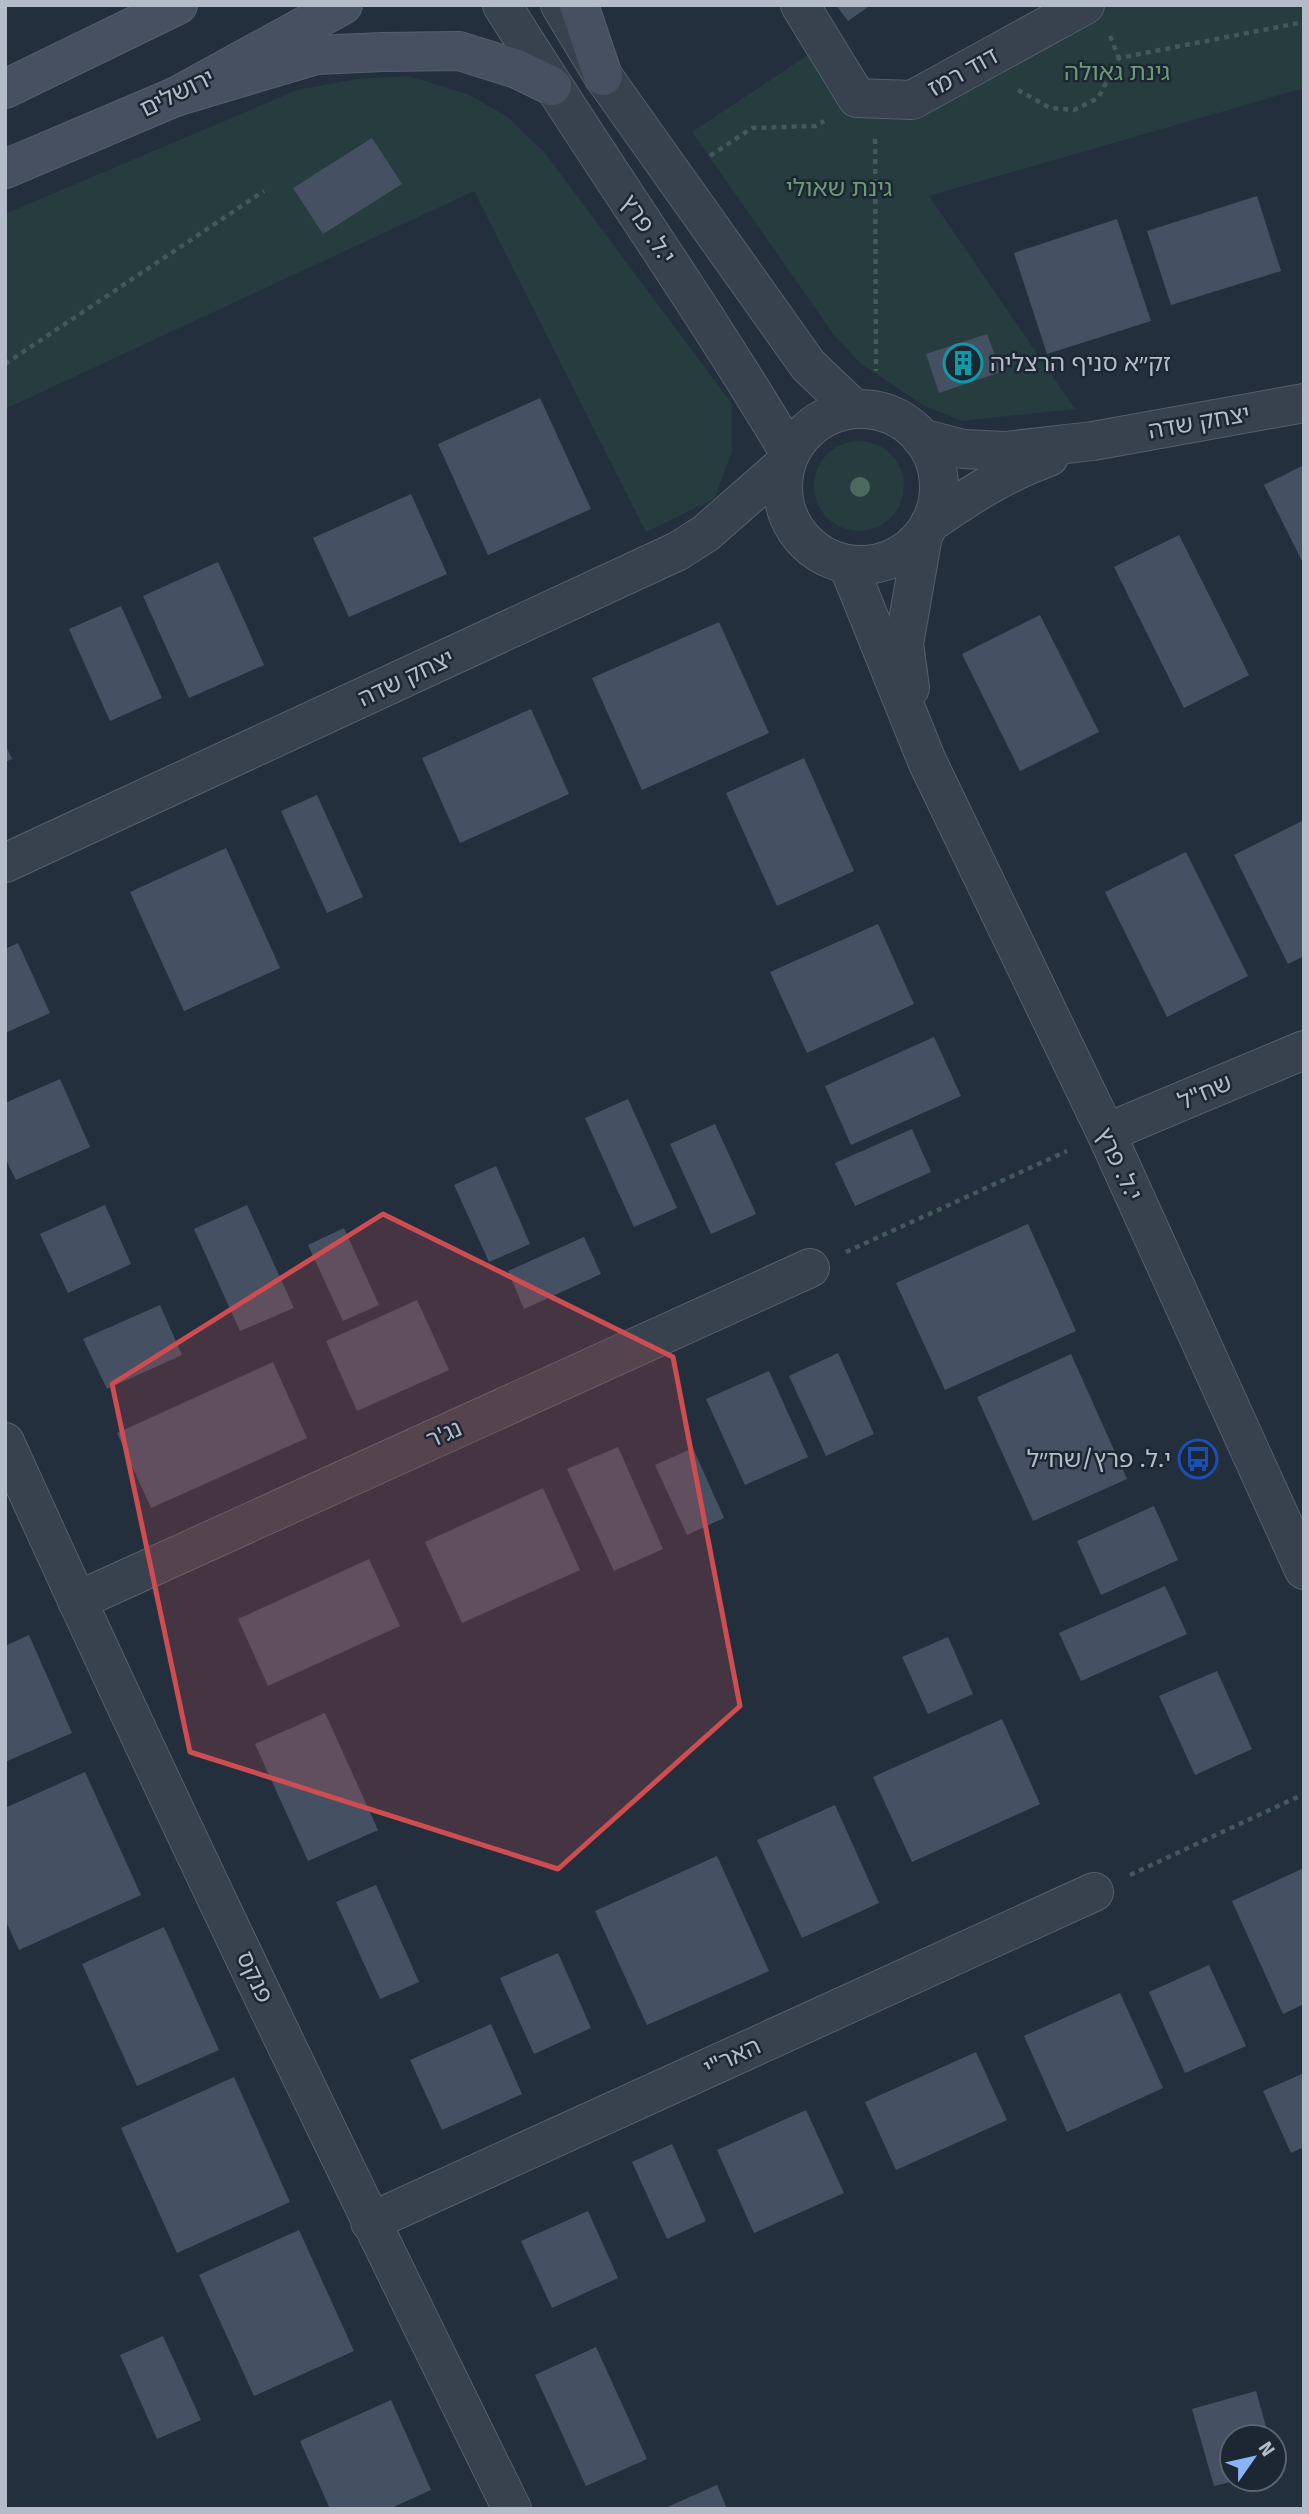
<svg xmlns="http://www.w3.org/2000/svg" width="1309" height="2514" viewBox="0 0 1309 2514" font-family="'Fira Sans','Noto Sans Hebrew',sans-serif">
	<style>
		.green { fill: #263c3f }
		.building { fill: #455162 }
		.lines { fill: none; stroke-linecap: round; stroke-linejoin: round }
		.minor-casing { stroke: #565f6c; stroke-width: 40 }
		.tertiary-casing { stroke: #565f6c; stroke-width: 40 }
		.secondary-casing { stroke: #565f6c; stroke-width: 40 }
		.path { stroke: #44595c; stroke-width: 4.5; stroke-dasharray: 5 5; stroke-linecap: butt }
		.minor { stroke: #38414e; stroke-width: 38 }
		.tertiary { stroke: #38414e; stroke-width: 38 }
		.secondary { stroke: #465061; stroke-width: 38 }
		.tree { fill: #4b6a5d }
		.marked { fill: #ce4d50; fill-opacity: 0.2; stroke: #ce4d50; stroke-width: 5; stroke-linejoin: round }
		.labels { text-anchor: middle; stroke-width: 5; stroke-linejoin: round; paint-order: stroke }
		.street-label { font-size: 24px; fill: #b4bcc9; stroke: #1d2633 }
		.park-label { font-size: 24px; fill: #6b9a76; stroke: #1d2633 }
		.poi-label { font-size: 24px; fill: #b4bcc9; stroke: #1d2633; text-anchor: start }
	</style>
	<rect width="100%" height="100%" fill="#242f3e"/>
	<g class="green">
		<polygon points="1100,5 1304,5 1304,88 929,196 1075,409 961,421 923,405 861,364 834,335 692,132 820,47 856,101"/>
		<polygon points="408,76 467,94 508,117 545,153 732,404 732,452 714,499 646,532 474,191 5,409 5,214 297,90 358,79"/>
		<circle cx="859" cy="486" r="45"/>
	</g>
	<g class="building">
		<polygon points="836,5 871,5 848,21"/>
		<polygon points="372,138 402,184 323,234 293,188"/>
		<polygon points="1257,196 1281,271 1171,305 1147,231"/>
		<polygon points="1117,219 1151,321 1047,354 1014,253"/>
		<polygon points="987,334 1001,372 939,393 926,354"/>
		<polygon points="540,398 591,509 488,555 438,444"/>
		<polygon points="1304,465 1304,565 1264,485"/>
		<polygon points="411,494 447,574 349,617 313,538"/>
		<polygon points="1179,535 1249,675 1184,708 1114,567"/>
		<polygon points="218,562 264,665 189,698 143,596"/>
		<polygon points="121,606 162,698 110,721 69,629"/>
		<polygon points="1040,615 1099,732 1020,771 962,654"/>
		<polygon points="719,622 769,733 642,790 592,678"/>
		<polygon points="531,709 569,794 460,843 422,758"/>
		<polygon points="5,744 12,759 5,762"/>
		<polygon points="804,758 854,871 777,906 726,793"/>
		<polygon points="317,795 363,897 327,913 281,811"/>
		<polygon points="1304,820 1304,956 1288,964 1234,855"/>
		<polygon points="226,848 280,968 184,1011 130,892"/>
		<polygon points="1186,852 1248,976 1167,1017 1105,892"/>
		<polygon points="878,924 914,1004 807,1053 770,972"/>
		<polygon points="18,943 50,1013 5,1033 5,949"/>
		<polygon points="934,1037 961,1096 851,1145 825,1086"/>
		<polygon points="60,1079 90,1147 16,1180 5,1158 5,1103"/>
		<polygon points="628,1099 677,1208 634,1227 585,1118"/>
		<polygon points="715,1124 756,1214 711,1234 670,1144"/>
		<polygon points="912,1129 931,1172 855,1206 835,1163"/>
		<polygon points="496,1166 530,1244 489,1262 454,1185"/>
		<polygon points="105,1205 131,1264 68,1293 40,1234"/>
		<polygon points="247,1205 294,1308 240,1331 194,1229"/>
		<polygon points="1028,1224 1076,1331 945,1390 896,1283"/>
		<polygon points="344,1228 379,1305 343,1321 308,1245"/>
		<polygon points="584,1237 601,1274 524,1309 508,1271"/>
		<polygon points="417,1300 449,1370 357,1411 326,1341"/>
		<polygon points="160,1305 182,1355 107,1389 83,1339"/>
		<polygon points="838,1353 874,1434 826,1456 789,1376"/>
		<polygon points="1071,1354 1127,1479 1033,1521 977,1397"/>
		<polygon points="273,1362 307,1438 151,1508 117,1433"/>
		<polygon points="769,1371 808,1457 745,1485 706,1399"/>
		<polygon points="618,1447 663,1549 614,1571 567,1469"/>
		<polygon points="693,1448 724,1518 687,1535 655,1465"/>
		<polygon points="543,1488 580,1570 462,1623 425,1542"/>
		<polygon points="1154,1506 1178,1560 1101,1595 1077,1541"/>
		<polygon points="369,1559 400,1626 268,1686 238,1619"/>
		<polygon points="1165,1586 1187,1634 1081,1681 1059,1633"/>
		<polygon points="29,1635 72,1733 5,1762 5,1646"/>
		<polygon points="948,1637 973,1694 928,1714 902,1657"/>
		<polygon points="1217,1671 1252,1749 1195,1775 1159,1696"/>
		<polygon points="325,1713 378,1830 308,1861 255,1744"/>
		<polygon points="1002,1719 1040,1804 912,1862 873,1777"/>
		<polygon points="85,1772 141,1895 19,1950 5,1919 5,1808"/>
		<polygon points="835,1805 879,1903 802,1938 757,1840"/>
		<polygon points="717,1856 769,1971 647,2025 595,1911"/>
		<polygon points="1304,1868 1304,2004 1283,2014 1232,1901"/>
		<polygon points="376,1885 419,1982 380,1999 336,1902"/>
		<polygon points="164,1927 219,2050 137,2086 82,1964"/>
		<polygon points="558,1953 591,2028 534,2054 500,1978"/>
		<polygon points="1209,1965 1246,2046 1185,2073 1149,1992"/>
		<polygon points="1120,1993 1163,2088 1067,2132 1024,2036"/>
		<polygon points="491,2024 522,2094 442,2130 410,2060"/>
		<polygon points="976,2052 1007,2120 896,2170 865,2102"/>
		<polygon points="1304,2073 1304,2147 1291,2153 1263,2091"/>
		<polygon points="234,2077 290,2202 177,2253 121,2128"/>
		<polygon points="806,2110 844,2193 754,2233 717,2150"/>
		<polygon points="672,2144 706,2221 667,2239 632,2162"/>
		<polygon points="588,2211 618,2278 552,2308 521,2241"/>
		<polygon points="299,2230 354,2351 254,2396 199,2275"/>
		<polygon points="163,2336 201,2420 157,2439 120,2355"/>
		<polygon points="596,2347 647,2459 586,2486 535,2375"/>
		<polygon points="1256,2391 1269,2437 1232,2437 1232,2479 1238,2480 1214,2486 1192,2409"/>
		<polygon points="391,2400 431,2490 389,2509 330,2509 300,2441"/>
		<polygon points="717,2485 727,2509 663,2509"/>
	</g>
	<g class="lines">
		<defs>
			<g id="minor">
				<polyline points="800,5 857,98 912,100 1085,5"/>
				<polyline points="921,438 963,449 1005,451 1093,441 1304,403"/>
				<path d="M930,523C971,495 1002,474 1049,457"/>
				<polyline points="5,863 678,551 706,533 787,462"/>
				<polyline points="1106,1133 1304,1050"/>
				<path d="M5,1442C167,1801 338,2156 512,2509"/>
				<polyline points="77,1601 810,1268"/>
				<polyline points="370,2222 1094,1892"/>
			</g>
			<g id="tertiary">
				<path d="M502,5C596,156 699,301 790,454"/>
				<polyline points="560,5 603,76 808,365 854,409"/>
				<circle cx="861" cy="487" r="78"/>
				<polyline points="848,565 927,761 1106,1133 1304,1570"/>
				<polyline points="910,688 904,644 923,535"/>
			</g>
			<g id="secondary">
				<polyline points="579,5 603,76"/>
				<polyline points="5,89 178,5"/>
				<polyline points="175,97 316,55 383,52 459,51 517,69 552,86"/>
				<polyline points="5,169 175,97 343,5"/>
			</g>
		</defs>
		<use href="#minor" class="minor-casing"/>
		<use href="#tertiary" class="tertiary-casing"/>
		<use href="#secondary" class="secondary-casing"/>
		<g class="path">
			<polyline points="1110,36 1119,58"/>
			<polyline points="1018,90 1050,108 1074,110 1098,98 1119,58 1304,22"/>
			<polyline points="875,139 876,371"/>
			<polyline points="710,156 752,128 816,126 824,121"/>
			<polyline points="5,364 264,191"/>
			<polyline points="846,1252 1067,1151"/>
			<polyline points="1130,1875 1304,1794"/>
		</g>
		<use href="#minor" class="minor"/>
		<use href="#tertiary" class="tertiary"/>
		<use href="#secondary" class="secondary"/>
	</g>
	<circle class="tree" cx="860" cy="487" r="10"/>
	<path class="marked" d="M383,1214L673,1357L740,1706L558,1869L190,1752L112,1384Z"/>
	<defs>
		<symbol id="building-ring" viewBox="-11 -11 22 22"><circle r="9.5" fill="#1d2633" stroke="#0f9aa8" stroke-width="1.5"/><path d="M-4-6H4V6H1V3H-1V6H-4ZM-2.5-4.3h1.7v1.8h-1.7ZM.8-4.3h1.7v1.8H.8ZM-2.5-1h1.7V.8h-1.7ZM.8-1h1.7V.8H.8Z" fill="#0f9aa8"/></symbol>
		<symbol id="bus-ring" viewBox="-11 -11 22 22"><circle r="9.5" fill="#1d2633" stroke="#1a4fb4" stroke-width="1.5"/><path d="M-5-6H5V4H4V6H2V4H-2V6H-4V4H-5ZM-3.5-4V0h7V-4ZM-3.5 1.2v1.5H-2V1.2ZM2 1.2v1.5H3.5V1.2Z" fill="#1a4fb4"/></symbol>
	</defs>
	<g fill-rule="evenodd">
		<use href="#building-ring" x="941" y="341" width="44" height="44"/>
		<use href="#bus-ring" x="1176" y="1437" width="44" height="44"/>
	</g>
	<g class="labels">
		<g class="street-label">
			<text transform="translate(963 72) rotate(-29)" y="8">דוד רמז</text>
			<text transform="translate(177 93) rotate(-26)" y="8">ירושלים</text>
			<text transform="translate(648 229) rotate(56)" y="8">י.ל. פרץ</text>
			<text transform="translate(1199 422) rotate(-10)" y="8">יצחק שדה</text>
			<text transform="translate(406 678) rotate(-25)" y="8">יצחק שדה</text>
			<text transform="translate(1205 1092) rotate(-23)" y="8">שח"ל</text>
			<text transform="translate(1119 1164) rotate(65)" y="8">י.ל. פרץ</text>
			<text transform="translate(444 1434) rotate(-24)" y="8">נג'ר</text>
			<text transform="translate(255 1977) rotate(65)" y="8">פנקס</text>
			<text transform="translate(732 2057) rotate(-25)" y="8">האר"י</text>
		</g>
		<g class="park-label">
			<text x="1117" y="80">גינת גאולה</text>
			<text x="839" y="196">גינת שאולי</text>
		</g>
		<g class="poi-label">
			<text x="990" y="371">זק״א סניף הרצליה</text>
			<text x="1171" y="1467" text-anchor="end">י.ל. פרץ/שח״ל</text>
		</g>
	</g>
	<rect width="1309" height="2514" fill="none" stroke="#b4bcc9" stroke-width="14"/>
	<g transform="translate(1253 2458) rotate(56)"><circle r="33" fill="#1d2633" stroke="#59626f" stroke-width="2"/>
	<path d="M0-5L12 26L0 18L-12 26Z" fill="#8ab4f8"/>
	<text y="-10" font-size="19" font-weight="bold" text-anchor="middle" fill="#b4bcc9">N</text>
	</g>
</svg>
